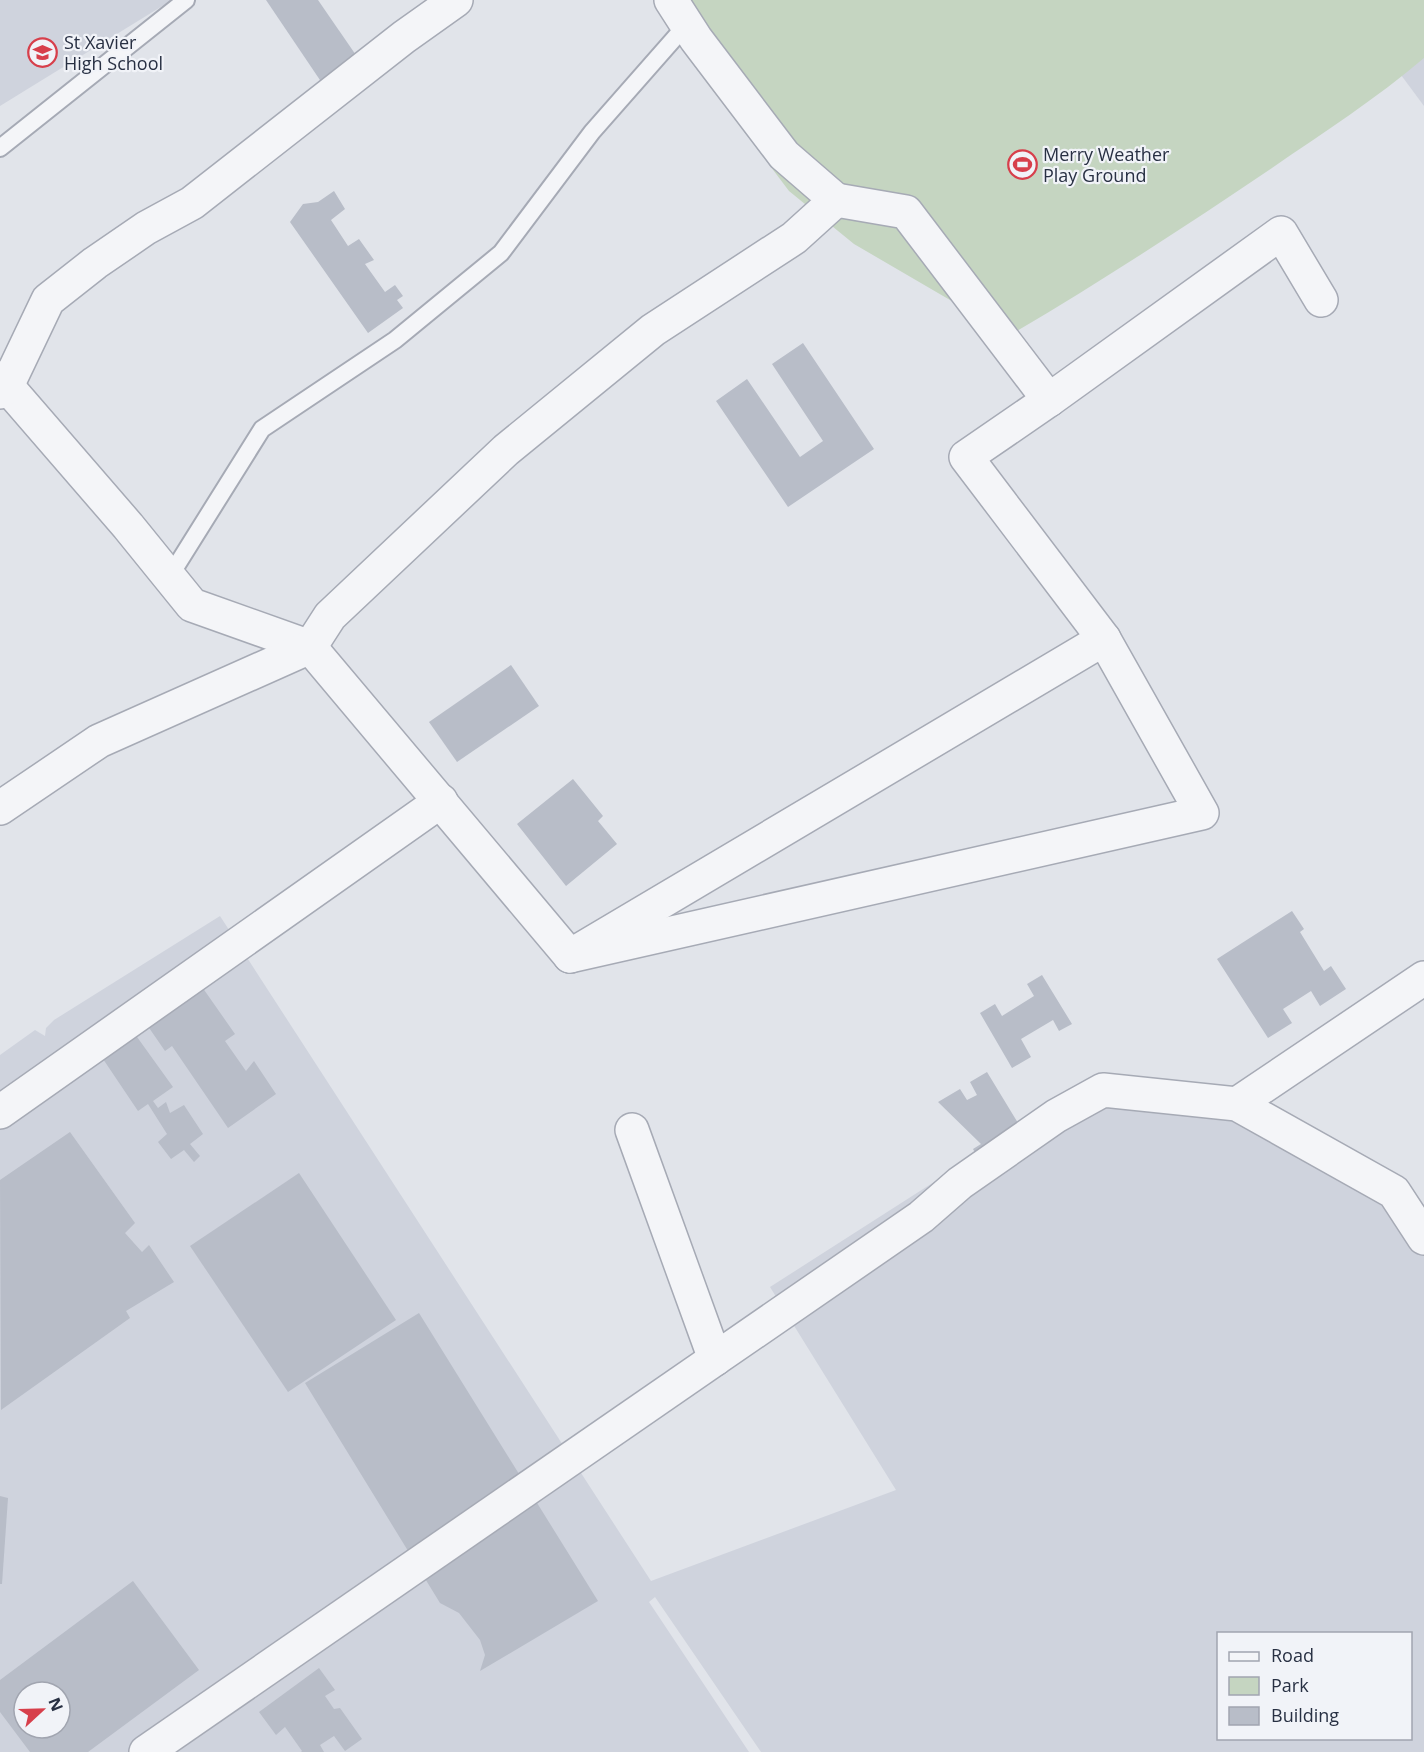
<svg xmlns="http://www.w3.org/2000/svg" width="1424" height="1752" viewBox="0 0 1424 1752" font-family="'Open Sans',sans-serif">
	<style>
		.built { fill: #cfd3dd; fill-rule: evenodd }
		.green { fill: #c5d5c1 }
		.building { fill: #b8bdc8; fill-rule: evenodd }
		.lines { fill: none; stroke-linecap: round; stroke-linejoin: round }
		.service-casing { stroke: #a6aab5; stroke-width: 20 }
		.minor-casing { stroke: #a6aab5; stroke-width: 36 }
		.service { stroke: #f4f5f8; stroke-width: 16 }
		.minor { stroke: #f4f5f8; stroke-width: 33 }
		.labels { text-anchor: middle; stroke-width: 4.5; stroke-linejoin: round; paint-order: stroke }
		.poi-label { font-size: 18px; fill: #283043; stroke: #f1f3f8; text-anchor: start }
	</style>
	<rect width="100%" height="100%" fill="#e1e4ea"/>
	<g class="built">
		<polygon points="0,0 172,0 0,106"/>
		<polygon points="1424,19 1424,106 1384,52"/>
		<path d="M220,916L651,1581L896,1490L770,1287L1070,1095L1235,1087L1424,1225V1752H761L655,1597L649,1602L749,1752H0V1055L35,1030L45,1036L46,1028L54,1020ZM1218,1634H1410V1738H1218ZM24,1692H60V1728H24Z"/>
	</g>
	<path class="green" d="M654,0H1424V58C1376,99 1324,132 1272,168C1186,226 1099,283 1010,335L854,244L789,191L686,55Z"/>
	<g class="building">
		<polygon points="266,0 318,0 360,61 324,86"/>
		<polygon points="334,191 345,209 331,220 348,246 359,239 374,260 365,264 385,292 395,285 403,296 397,300 403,308 368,333 290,222 303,204 318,202"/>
		<polygon points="803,343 874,449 788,507 716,401 747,379 800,457 823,441 772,364"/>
		<polygon points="511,665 539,706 457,762 429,722"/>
		<polygon points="573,779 603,816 598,821 617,844 566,886 517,824"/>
		<polygon points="1292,911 1304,929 1300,932 1324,971 1331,966 1346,989 1320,1006 1311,991 1283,1009 1292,1023 1268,1038 1217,959"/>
		<polygon points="1042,975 1072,1024 1059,1031 1053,1020 1021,1039 1031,1057 1012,1068 980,1013 995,1004 1002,1016 1034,996 1027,984"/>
		<polygon points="200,984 235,1034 225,1041 246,1071 254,1061 276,1094 228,1128 172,1046 165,1051 145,1022"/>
		<polygon points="132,1030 173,1087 153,1101 158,1108 166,1102 170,1113 184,1105 203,1134 190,1144 200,1156 194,1162 184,1150 171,1159 158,1142 167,1134 148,1104 138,1111 99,1053"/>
		<polygon points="987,1072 1024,1133 979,1160 973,1149 981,1144 938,1102 960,1089 967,1100 977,1095 970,1082"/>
		<polygon points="70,1132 135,1223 125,1233 142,1252 149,1245 174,1282 126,1311 130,1318 1,1410 0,1180"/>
		<polygon points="299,1173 396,1320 288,1392 190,1246"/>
		<polygon points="419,1313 598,1601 480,1671 485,1655 480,1640 459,1613 440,1603 305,1383"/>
		<polygon points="0,1496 8,1498 2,1584 0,1584"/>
		<path d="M133,1581L199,1670L88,1752H30L0,1712V1680ZM24,1692H60V1728H24Z"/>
		<polygon points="319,1668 335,1690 325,1696 334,1709 340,1708 362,1739 345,1751 334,1736 320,1745 324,1752 301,1752 302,1751 285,1727 276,1735 259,1712"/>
	</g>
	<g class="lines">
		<defs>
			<g id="service">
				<polyline points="0,148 186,0"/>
				<polyline points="170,576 262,429 395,340 501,253 592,132 687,24"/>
			</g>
			<g id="minor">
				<polyline points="836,200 906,212 1049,400"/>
				<polyline points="0,378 128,526 192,605 310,647 570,956 1104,639"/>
				<polyline points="0,392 7,386 48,300 95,263 146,228 192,203 404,37 456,0"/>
				<polyline points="0,808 99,741 310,647 330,616 506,450 653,330 794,238 836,200 784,155 696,39 671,0"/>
				<polyline points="570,956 1202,813 1104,639 966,457 1049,400 1281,233 1321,300"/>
				<polyline points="1237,1104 1424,978"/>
				<polyline points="0,1112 441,801"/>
				<polyline points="632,1130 715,1359 921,1217 960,1183 1056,1116 1103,1090 1237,1104 1394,1192 1424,1238"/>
				<polyline points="146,1752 715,1359"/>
			</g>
		</defs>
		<use href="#service" class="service-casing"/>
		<use href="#minor" class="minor-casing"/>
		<use href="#service" class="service"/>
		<use href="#minor" class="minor"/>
	</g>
	<defs>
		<symbol id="school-ring" viewBox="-11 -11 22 22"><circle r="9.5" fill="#f1f3f8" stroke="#d73f4b" stroke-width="1.5"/><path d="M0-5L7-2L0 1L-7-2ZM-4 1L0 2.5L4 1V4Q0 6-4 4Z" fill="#d73f4b"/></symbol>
		<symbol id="stadium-ring" viewBox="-11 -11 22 22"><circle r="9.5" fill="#f1f3f8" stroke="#d73f4b" stroke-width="1.5"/><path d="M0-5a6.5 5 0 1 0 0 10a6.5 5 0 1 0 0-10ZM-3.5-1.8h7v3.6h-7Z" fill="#d73f4b"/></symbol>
	</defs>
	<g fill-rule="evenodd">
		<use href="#school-ring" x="26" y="36" width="33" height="33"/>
		<use href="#stadium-ring" x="1006" y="148" width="33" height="33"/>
	</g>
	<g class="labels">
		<g class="poi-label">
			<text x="64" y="49">St Xavier<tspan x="64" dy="21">High School</tspan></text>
			<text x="1043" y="161">Merry Weather<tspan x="1043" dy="21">Play Ground</tspan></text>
		</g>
	</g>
	<rect x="1217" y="1632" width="195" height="108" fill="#f1f3f8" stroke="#a1a5b0" stroke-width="1.5"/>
	<rect x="1229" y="1652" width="30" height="9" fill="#f4f5f8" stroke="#a1a5b0" stroke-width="1.5"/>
	<text x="1271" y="1662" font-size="18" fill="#283043">Road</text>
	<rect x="1229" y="1677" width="30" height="18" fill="#c5d5c1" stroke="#a1a5b0" stroke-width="1.5"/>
	<text x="1271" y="1692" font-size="18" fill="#283043">Park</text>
	<rect x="1229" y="1707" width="30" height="18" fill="#b8bdc8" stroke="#a1a5b0" stroke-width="1.5"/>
	<text x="1271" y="1722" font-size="18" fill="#283043">Building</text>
	<g transform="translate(42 1710) rotate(68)"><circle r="28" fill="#f1f3f8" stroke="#a1a5b0" stroke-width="1.5"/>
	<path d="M0-4.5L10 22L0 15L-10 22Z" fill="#d73f4b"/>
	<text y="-9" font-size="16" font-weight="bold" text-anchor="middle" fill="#283043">N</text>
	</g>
</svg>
